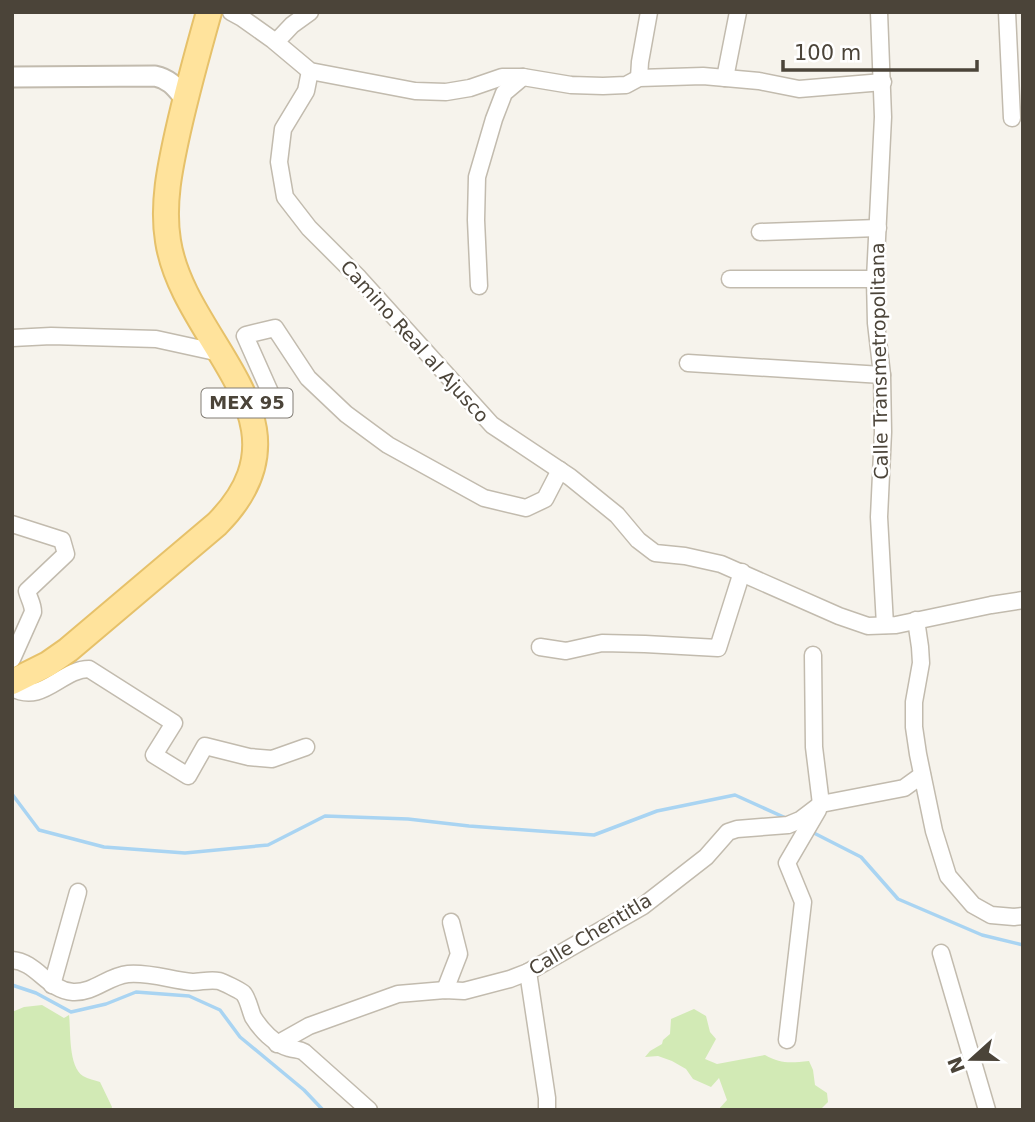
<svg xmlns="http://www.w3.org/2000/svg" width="1035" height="1122" viewBox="0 0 1035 1122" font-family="'DejaVu Sans',sans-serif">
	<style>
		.green { fill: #d2eab5 }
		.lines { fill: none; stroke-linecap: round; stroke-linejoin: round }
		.stream { stroke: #a9d4f2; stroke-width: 3.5 }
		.minor-casing { stroke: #c2bbae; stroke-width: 19 }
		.tertiary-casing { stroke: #c2bbae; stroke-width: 23 }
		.primary-casing { stroke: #e6c16a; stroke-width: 28 }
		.minor { stroke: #fff; stroke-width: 16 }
		.tertiary { stroke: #fff; stroke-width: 19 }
		.primary { stroke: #ffe39c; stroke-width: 24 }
		.labels { text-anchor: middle; stroke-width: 5; stroke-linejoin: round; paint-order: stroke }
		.shield { fill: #fff; stroke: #817c74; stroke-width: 2 }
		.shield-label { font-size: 18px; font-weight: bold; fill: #4b4439 }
		.street-label { font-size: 19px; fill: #4b4439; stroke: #fff }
	</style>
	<rect width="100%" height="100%" fill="#f6f3ec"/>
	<g class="green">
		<path d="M42,1005L64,1018L69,1015C71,1031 68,1066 83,1076C88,1079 95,1080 100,1082L112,1107L111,1110H12V1012L24,1007Z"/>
		<path d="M694,1009L706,1016L710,1032L716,1039L705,1059L717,1064L765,1055C781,1064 790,1063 809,1061L813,1070L815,1085L827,1093L828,1102L820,1110H718L727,1100L719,1078L711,1087L693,1079L686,1069L672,1061L658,1056L645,1057L650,1051L662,1044L663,1040L670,1034L671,1019Z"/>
	</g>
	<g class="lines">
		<g class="stream">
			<polyline points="12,794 39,830 104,847 185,853 268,845 325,816 408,819 469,826 594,835 657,811 735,795 788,819"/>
			<polyline points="810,831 861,857 898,899 982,935 1023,945"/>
			<polyline points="12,985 36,993 71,1012 106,1004 136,992 189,996 220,1010 240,1037 304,1090 323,1110"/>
		</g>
		<defs>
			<g id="minor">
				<polyline points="231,12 242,18 273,40 310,71 415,91 446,92 470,88 502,77 523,77 571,85 603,86 626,85 639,78 703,76 759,81 799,89 883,82"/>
				<polyline points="879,12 883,117 875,279 876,323 882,375 883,432 879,517 885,625"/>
				<polyline points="1007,12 1012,118"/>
				<polyline points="276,42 292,25 310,12"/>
				<polyline points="310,71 306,91 283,129 279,162 285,197 309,228 359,278 492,425 570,477 617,515 638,540 655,553 685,556 721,564 839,616 868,626 896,625 991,605 1023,600"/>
				<polyline points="639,78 640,62 649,12"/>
				<polyline points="725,78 738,12"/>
				<polyline points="760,232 878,228"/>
				<polyline points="730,279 875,279"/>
				<polyline points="479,286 476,220 477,177 494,119 504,93 523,77"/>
				<polyline points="12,338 51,336 156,339 220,353"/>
				<polyline points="688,363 882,375"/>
				<polyline points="274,401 245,336 246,335 275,328 308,378 346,414 388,445 484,498 526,508 545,499 560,470"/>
				<path d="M12,524L62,540L66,554L27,591C29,599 33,604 33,612L12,659"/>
				<polyline points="916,620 920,647 921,663 914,702 914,727 918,754 934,831 948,876 973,905 991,915 1014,917 1023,916"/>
				<polyline points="540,647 566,651 602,643 645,644 718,648 742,572"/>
				<polyline points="813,655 814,747 821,804"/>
				<path d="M12,688C43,705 61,669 89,669L174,723L154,755L188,776L205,746L249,757L272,759L306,747"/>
				<polyline points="941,953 987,1110"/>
				<path d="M12,960C37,962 47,990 73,992C94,993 108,976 128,974C149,972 171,980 192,982C201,982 210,979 219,981C223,982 239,990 243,993C248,998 250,1010 253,1017C261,1030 274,1044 289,1048C295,1050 299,1049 304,1052L369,1110"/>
				<polyline points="528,972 547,1098 547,1110"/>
				<polyline points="52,985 78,892"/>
				<polyline points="445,990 459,954 451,922"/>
				<polyline points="787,1040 803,902 787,863 818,810"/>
				<polyline points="277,1044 309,1026 398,994 445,990 464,991 510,979 528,972 643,906 706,857 728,832 737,829 788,825 800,820 821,804 904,788 922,775"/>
			</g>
			<path id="tertiary" d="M12,77L155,76C170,79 176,88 185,99"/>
			<path id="primary" d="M12,682L48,664L68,650L217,524C320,420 184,344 168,241C162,204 170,167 178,131C187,91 198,51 209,12"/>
		</defs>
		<use href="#minor" class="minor-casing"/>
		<use href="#tertiary" class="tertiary-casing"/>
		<use href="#primary" class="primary-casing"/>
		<use href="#minor" class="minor"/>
		<use href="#tertiary" class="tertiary"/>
		<use href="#primary" class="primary"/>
	</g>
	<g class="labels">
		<rect class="shield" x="201.5" y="388.5" width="91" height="29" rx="5"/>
		<g class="shield-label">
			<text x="247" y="409">MEX 95</text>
		</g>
		<g class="street-label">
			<text transform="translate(415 341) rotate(48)" y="7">Camino Real al Ajusco</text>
			<text transform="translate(879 361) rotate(-91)" y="7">Calle Transmetropolitana</text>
			<text transform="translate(590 934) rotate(-31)" y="7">Calle Chentitla</text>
		</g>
	</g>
	<rect width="1035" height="1122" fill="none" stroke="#4b4439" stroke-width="28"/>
	<g transform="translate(972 1059) rotate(249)" stroke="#ffffff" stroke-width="5" paint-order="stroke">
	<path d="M0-5L12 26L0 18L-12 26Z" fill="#4b4439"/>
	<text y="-10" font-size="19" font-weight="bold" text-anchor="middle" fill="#4b4439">N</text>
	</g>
	<path d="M783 60v10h194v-10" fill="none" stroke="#4b4439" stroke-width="3.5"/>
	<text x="794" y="60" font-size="21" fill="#4b4439" stroke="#ffffff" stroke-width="5" paint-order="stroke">100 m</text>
</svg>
